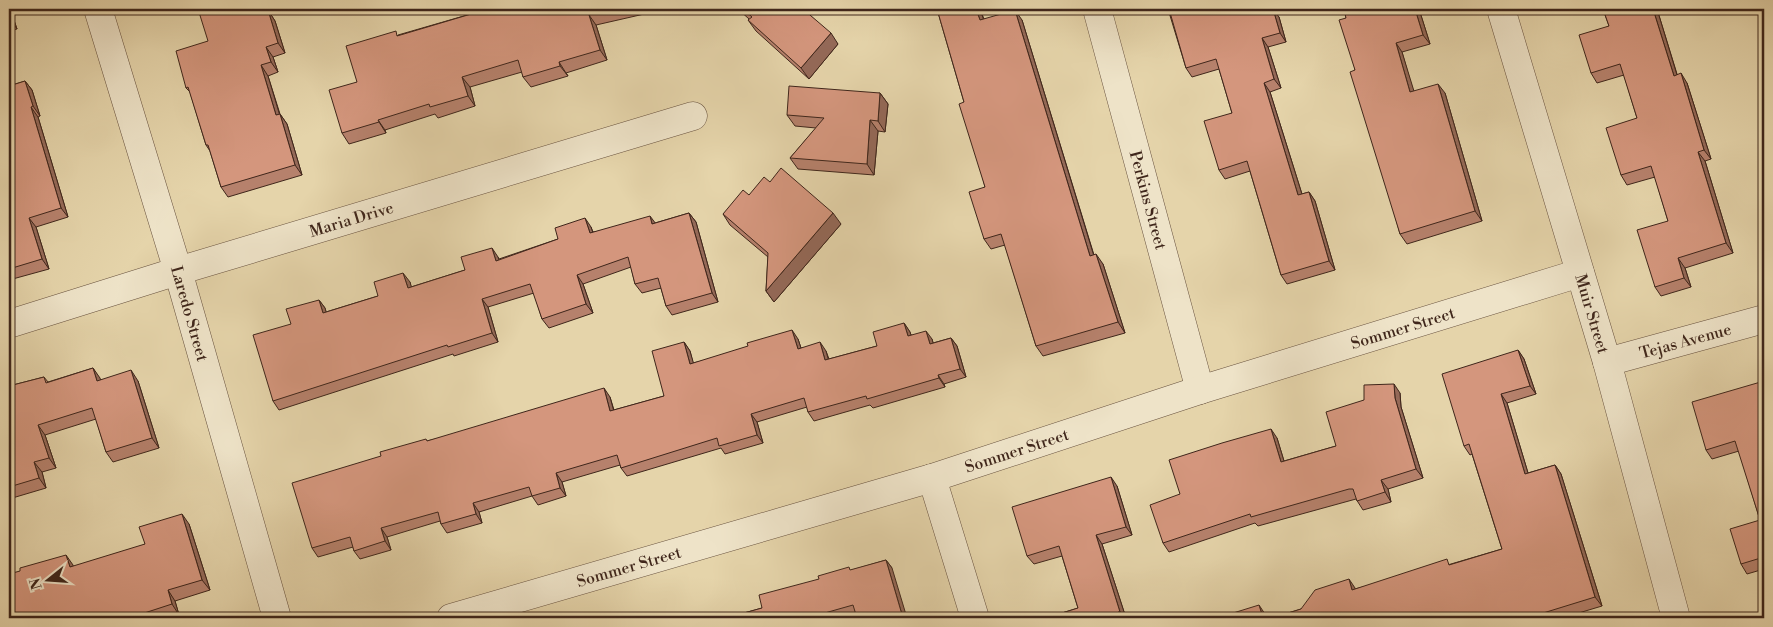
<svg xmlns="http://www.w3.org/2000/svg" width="1773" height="627" viewBox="0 0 1773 627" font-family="'Libre Bodoni',serif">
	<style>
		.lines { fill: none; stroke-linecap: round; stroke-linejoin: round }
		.minor-casing { stroke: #68523f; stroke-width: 29 }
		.minor { stroke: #eee3c8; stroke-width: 28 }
		.wall { fill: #b6816c; stroke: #3f261b }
		.shaded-wall { fill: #946958; stroke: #3f261b }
		.building { fill: #d4967d; stroke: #3f261b }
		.labels { text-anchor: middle; stroke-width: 4; stroke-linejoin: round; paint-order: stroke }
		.street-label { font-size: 16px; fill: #3f261b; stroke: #eee3c8 }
	</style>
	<rect width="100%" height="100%" fill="#e5d4aa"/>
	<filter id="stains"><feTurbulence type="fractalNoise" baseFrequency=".004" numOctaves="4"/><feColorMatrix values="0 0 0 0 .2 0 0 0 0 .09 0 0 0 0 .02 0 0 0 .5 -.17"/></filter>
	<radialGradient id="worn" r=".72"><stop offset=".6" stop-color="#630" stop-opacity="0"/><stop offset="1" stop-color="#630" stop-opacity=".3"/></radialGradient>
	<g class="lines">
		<defs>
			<g id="minor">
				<path id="s1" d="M98,9L178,271L277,618"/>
				<path id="s2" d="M1097,9L1200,390"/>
				<path id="s3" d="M1501,9L1607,362L1676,618"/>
				<path id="s4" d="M9,324L178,271L693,116"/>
				<path id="s5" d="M1607,362L1764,319"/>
				<polyline points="932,478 975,618"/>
				<path id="s6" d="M451,618L932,478L1200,390L1580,273"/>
			</g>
		</defs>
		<use href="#minor" class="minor-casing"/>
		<use href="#minor" class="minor"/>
	</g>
	<g class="wall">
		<polygon points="9,9 10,9 17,29 9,31"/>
		<polygon points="488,9 652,9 653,12 596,25 607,60 566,73 568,76 531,87 523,77 522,72 470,87 475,106 438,118 435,114 385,130 386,133 349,144 342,133 357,82 398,35"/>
		<polygon points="738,9 816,9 810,15 838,44 809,79 756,31 748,20 749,19"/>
		<polygon points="937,9 980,9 984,19 1022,20 1094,255 1103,264 1125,333 1043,356 1036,346 1005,245 991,249 984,239 985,187 964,102"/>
		<polygon points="1168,9 1249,9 1249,10 1252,9 1255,13 1279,17 1286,42 1268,47 1281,88 1270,92 1302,194 1309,192 1315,201 1335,270 1287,284 1281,275 1250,171 1225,179 1219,170 1232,113 1219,69 1192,77 1186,68"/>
		<polygon points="1344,9 1419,9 1430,44 1402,52 1413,91 1445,93 1482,221 1407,244 1400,234 1355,70 1346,18"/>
		<polygon points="1603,9 1657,9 1677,74 1687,83 1711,159 1705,161 1733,253 1685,268 1691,287 1661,296 1655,287 1668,221 1655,177 1627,185 1621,175 1637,118 1624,75 1597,83 1591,73 1609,26"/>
		<polygon points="268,10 275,21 285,53 273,57 278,72 268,76 280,114 287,124 302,175 228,197 221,187 210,151 206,145 190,92 186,88 208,41 260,13"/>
		<polygon points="25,81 32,90 40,116 38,117 68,217 36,227 49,269 9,280 9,86"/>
		<polygon points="880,93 888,104 885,132 878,131 874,175 798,169 790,158 816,128 795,126 787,115"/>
		<polygon points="770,182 841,224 774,302 766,291 768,257 730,225 723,214 749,195"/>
		<polygon points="689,213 696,222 718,302 672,315 666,306 661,288 642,293 635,284 631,267 583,284 593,313 549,328 542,319 534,293 488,307 498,342 454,356 453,354 279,410 273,401 291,324 319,300 325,308 326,312 378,296 410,282 411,287 465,270 498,257 499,259 558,239 591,227 593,232 655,223"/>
		<polygon points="904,323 910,332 911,335 932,339 933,343 951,338 957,346 966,377 944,384 945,387 873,408 870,405 814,421 808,412 807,407 757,422 763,443 725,454 721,448 627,476 621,468 620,465 562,482 566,496 538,505 532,496 479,512 482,523 447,533 441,524 440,521 387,537 391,550 360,559 354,551 353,547 318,557 312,548 427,441 610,397 614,410 664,396 684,342 690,351 693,363 798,339 801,348 826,351 829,359 877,346"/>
		<polygon points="1518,350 1524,359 1536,394 1507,403 1528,473 1555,465 1561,474 1602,606 1562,618 1272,618 1301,609 1355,589 1451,564 1502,549 1472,454 1470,455 1464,446"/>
		<polygon points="93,368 100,380 138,381 159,448 113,462 106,452 96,419 45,435 56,468 42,472 46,488 9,499 9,386 44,377 48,382"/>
		<polygon points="1764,381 1764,569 1747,574 1741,564 1760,520 1739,451 1712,459 1706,450"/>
		<polygon points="1400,393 1401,407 1423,478 1388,489 1391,502 1363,510 1356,499 1258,526 1255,523 1169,552 1163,543 1180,494 1277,438 1284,461 1336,446"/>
		<polygon points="1117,486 1132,535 1102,544 1126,618 1046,618 1078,608 1062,556 1034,564 1027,556"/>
		<polygon points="189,524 210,590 175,601 179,615 168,618 9,618 145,544"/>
		<polygon points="886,560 892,568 855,614 840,618 726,618 762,608 852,570"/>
	</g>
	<g class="shaded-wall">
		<polygon points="9,9 10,9 17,29 10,19 9,15"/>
		<polygon points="255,9 259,9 263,24 256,14"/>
		<polygon points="802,9 816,9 808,17"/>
		<polygon points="976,9 980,9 987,30 980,20"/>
		<polygon points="1273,9 1279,17 1286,42 1280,33"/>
		<polygon points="1415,9 1419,9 1430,44 1423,35"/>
		<polygon points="1653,9 1657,9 1680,85 1674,76"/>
		<polygon points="268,10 275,21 285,53 278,43"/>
		<polygon points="1015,10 1022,20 1097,266 1090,256"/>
		<polygon points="589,15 596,25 607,60 600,50"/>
		<polygon points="831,33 838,44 809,79 801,68"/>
		<polygon points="1262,38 1268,47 1281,88 1274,79"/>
		<polygon points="1396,43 1402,52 1417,101 1410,92"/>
		<polygon points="266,47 273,57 278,72 271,62"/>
		<polygon points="559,62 566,73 568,76 560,66"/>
		<polygon points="261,65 268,76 283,126 276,115"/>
		<polygon points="1681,73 1687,83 1711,159 1704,150"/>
		<polygon points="462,77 470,87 475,106 468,96"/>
		<polygon points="25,81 32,90 40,116 33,106"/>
		<polygon points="1264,83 1270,92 1305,204 1298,195"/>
		<polygon points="1438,84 1445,93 1482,221 1475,211"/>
		<polygon points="880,93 888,104 885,132 878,121"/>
		<polygon points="31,107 38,117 68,217 61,208"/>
		<polygon points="280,114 287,124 302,175 295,165"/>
		<polygon points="378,120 385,130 386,133 379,122"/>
		<polygon points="870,120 878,131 874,175 867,164"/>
		<polygon points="1698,152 1705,161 1733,253 1726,243"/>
		<polygon points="1309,192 1315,201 1335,270 1329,261"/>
		<polygon points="689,213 696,222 718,302 712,293"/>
		<polygon points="833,213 841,224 774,302 766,291"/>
		<polygon points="650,216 656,224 652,224"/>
		<polygon points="29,218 36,227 49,269 42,259"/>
		<polygon points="585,218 591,227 596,242 590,233"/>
		<polygon points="492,248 498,257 502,269 496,261"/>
		<polygon points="1096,254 1103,264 1125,333 1118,322"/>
		<polygon points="1678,258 1685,268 1691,287 1684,278"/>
		<polygon points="403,273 410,282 414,296 408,288"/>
		<polygon points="577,275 583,284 593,313 586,304"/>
		<polygon points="482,299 488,307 498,342 492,333"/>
		<polygon points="319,300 325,308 329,322 323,313"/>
		<polygon points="904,323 910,332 914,344 908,336"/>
		<polygon points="792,330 798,339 804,357 798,349"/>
		<polygon points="926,331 932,339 936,353 930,344"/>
		<polygon points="951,338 957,346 966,377 960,369"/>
		<polygon points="684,342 690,351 696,372 690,364"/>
		<polygon points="820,342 826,351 831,369 825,360"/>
		<polygon points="1518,350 1524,359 1536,394 1530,386"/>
		<polygon points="93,368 100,378 104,391 97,381"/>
		<polygon points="131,370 138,381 159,448 152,438"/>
		<polygon points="938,375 944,384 945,387 939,378"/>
		<polygon points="1394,384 1400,393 1401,407 1423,478 1416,469 1395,398"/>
		<polygon points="604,388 610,397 616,419 610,411"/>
		<polygon points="1501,394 1507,403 1531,483 1525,474"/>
		<polygon points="751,414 757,422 763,443 757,435"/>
		<polygon points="38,425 45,435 56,468 49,458"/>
		<polygon points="1271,429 1277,438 1287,471 1281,462"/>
		<polygon points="34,462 42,472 46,488 39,478"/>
		<polygon points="1555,465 1561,474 1602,606 1595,597"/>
		<polygon points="556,473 562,482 566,496 560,488"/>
		<polygon points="1111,477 1117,486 1132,535 1126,527"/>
		<polygon points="1381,480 1388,489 1391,502 1385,492"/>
		<polygon points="473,503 479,512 482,523 476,514"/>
		<polygon points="182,514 189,524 210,590 202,580"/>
		<polygon points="381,528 387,537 391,550 385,541"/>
		<polygon points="1096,535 1102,544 1126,618 1125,618 1120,612"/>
		<polygon points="66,555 73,565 77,577 70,567"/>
		<polygon points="886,560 892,568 907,618 903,618"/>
		<polygon points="1349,579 1355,588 1358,599 1352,590"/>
		<polygon points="168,590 175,601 179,615 172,604"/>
		<polygon points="1259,605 1265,614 1266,618 1263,618"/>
	</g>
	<g class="building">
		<polygon points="198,9 255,9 256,14 268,10 278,43 266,47 271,62 261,65 276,115 280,114 295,165 221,187 208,145 206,145 188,87 186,88 176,51 208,41"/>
		<polygon points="488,9 615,9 589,15 600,50 559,62 560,66 523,77 518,60 462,77 468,96 430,107 429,104 378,120 379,122 342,133 329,90 357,82 346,46 396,31 397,36"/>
		<polygon points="743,9 803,9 831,33 801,68 748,20 752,17"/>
		<polygon points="937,9 976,9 980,20 1015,10 1090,256 1096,254 1118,322 1036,346 1001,234 984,239 969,192 985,187 959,104 964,102"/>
		<polygon points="1169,9 1245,9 1246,11 1252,9 1254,14 1273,9 1280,33 1262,38 1274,79 1264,83 1298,195 1309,192 1329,261 1281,275 1247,161 1219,170 1204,121 1232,113 1216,59 1186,68"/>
		<polygon points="1344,9 1415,9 1423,35 1396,43 1410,92 1438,84 1475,211 1400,234 1350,72 1355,70 1339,20 1346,18"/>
		<polygon points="1603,9 1653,9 1674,76 1681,73 1704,150 1698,152 1726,243 1678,258 1684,278 1655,287 1637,230 1668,221 1651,166 1621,175 1606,128 1637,118 1620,64 1591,73 1579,35 1609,26"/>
		<polygon points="25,81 33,106 31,107 61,208 29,218 42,259 9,269 9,86"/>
		<polygon points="789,86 880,93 878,121 870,120 867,164 790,158 824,118 787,115"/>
		<polygon points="781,168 833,213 766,291 768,253 723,214 743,190 749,195 764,177 770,182"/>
		<polygon points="689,213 712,293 666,306 658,278 635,284 628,257 577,275 586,304 542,319 530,284 482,299 492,333 448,347 447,345 273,401 253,335 291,324 286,309 319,300 323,313 378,296 374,282 403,273 408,288 465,270 461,257 492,248 496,261 558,239 555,228 585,218 590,233 650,216 652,224"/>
		<polygon points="904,323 908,336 926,331 930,344 951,338 960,369 938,375 939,378 867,399 866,396 808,412 804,398 751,414 757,435 719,446 717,438 621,468 617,455 556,473 560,488 532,496 529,487 473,503 476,514 441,524 438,512 381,528 385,541 354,551 350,537 312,548 292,483 381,456 380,452 426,439 427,441 604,388 610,411 664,396 652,351 684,342 690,364 748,346 747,343 792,330 798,349 820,342 825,360 877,346 873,332"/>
		<polygon points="1518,350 1530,386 1501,394 1525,474 1555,465 1595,597 1527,618 1517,618 1517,616 1511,618 1272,618 1301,609 1315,590 1349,579 1352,590 1447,559 1449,565 1502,549 1469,444 1464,446 1442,374"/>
		<polygon points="93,368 97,381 131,370 152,438 106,452 92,408 38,425 49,458 34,462 39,478 9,487 9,386 44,377 46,383"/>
		<polygon points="1764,381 1764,557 1741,564 1730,529 1760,520 1735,441 1706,450 1692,402"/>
		<polygon points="1394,384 1395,398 1416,469 1381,480 1385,492 1357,501 1353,489 1349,489 1251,517 1250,514 1163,543 1150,505 1180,494 1169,460 1222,443 1271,429 1281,462 1336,446 1326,412 1364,400 1364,385"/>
		<polygon points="1111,477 1126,527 1096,535 1120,612 1118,612 1119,618 1046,618 1078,608 1059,546 1027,556 1012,507"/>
		<polygon points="182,514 202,580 168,590 172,604 129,618 9,618 9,574 20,571 20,568 66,555 70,567 145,544 139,527"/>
		<polygon points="886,560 903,618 857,618 853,605 807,618 726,618 762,608 759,595 819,579 818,576 849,567 850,570"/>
		<polygon points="1259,605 1263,618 1217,618"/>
		<polygon points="692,614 693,618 679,618"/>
	</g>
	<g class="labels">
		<g class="street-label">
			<text dy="6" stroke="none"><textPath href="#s2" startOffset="198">Perkins Street</textPath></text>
			<text dy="6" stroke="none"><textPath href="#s4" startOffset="358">Maria Drive</textPath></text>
			<text dy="6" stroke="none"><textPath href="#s1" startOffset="318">Laredo Street</textPath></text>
			<text dy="6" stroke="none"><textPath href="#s3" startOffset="318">Muir Street</textPath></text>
			<text dy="6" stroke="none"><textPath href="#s6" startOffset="995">Sommer Street</textPath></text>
			<text dy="6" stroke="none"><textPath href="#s5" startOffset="81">Tejas Avenue</textPath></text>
			<text dy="6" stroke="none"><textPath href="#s6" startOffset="590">Sommer Street</textPath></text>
			<text dy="6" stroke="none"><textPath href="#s6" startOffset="185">Sommer Street</textPath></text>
		</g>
	</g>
	<rect width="1773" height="627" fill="none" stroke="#e5d4aa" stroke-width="30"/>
	<rect x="10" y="10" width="1753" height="607" fill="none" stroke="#3f261b" stroke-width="2.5"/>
	<rect x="15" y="15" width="1743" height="597" fill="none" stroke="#3f261b"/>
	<g transform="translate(48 580) rotate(253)" stroke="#eee3c8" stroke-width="4" paint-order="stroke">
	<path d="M0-4L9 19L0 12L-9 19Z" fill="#3f261b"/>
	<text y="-8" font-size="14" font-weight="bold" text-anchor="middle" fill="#3f261b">N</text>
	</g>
	<rect width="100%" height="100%" filter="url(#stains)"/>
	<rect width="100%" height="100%" fill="url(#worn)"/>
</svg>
